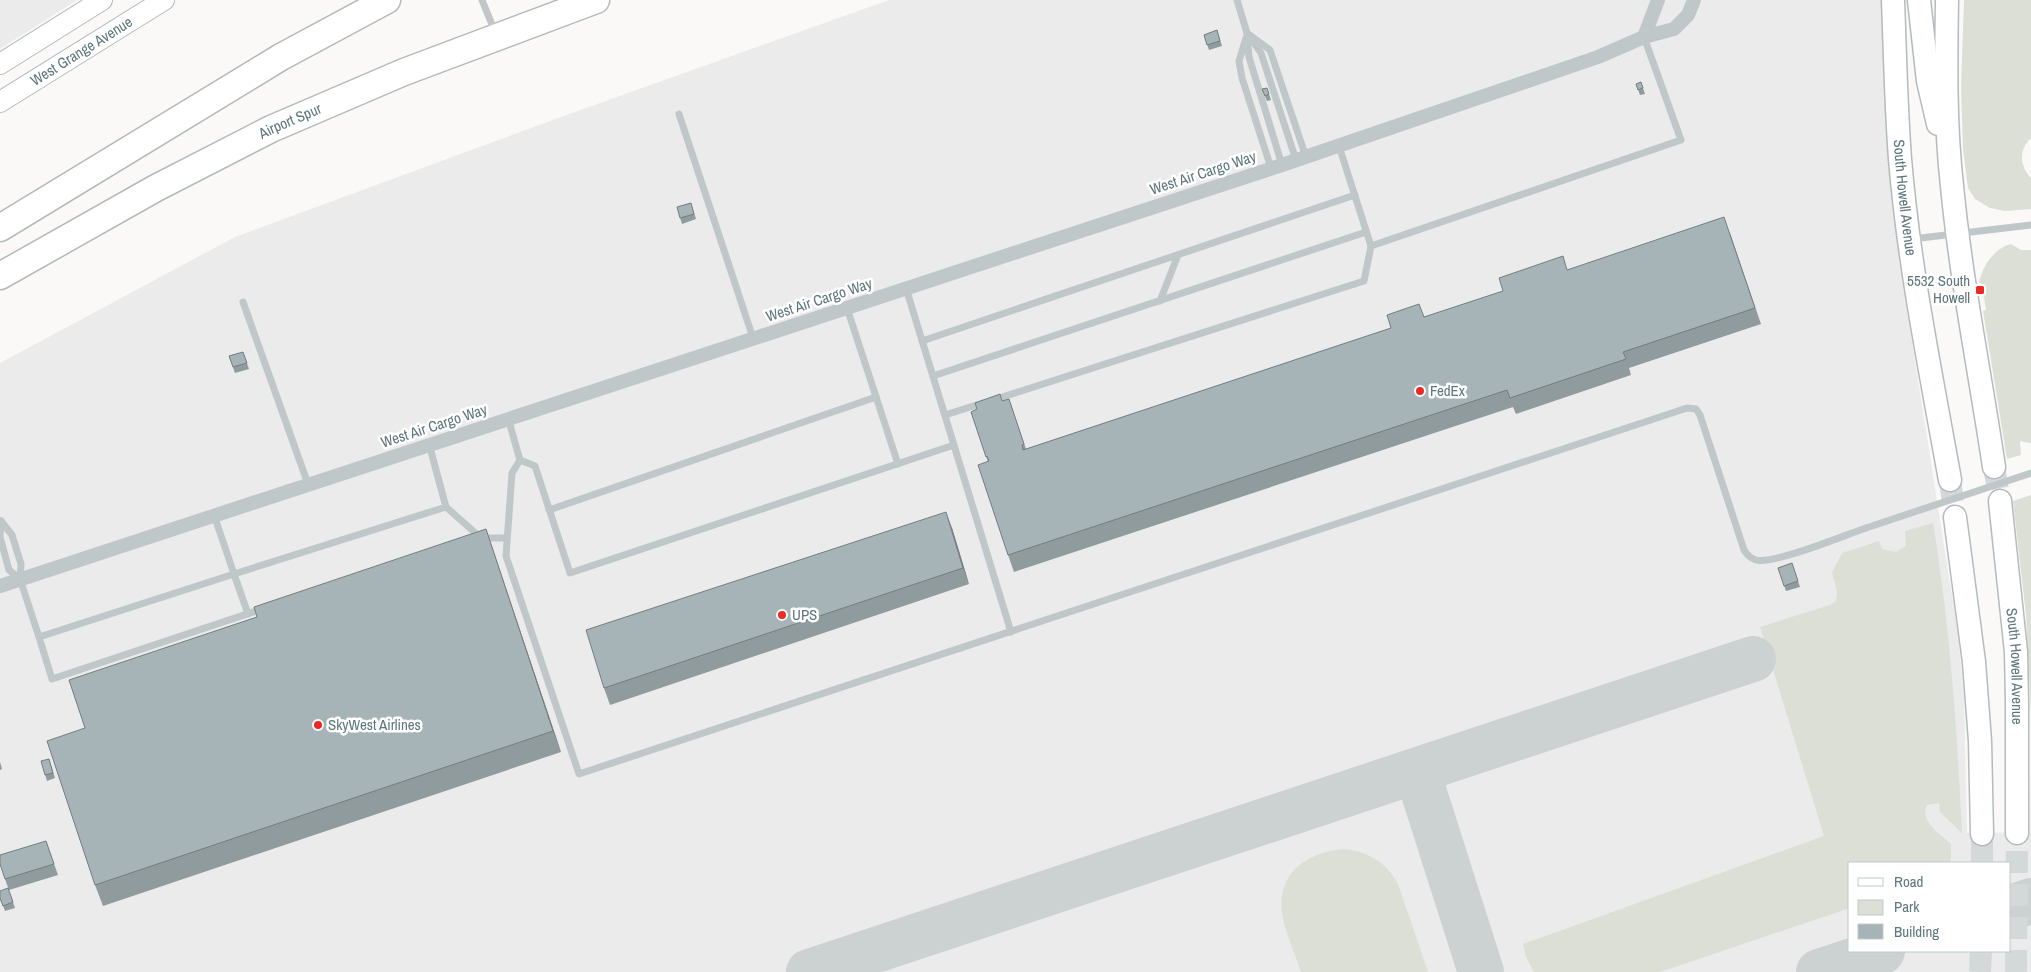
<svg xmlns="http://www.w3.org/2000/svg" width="2031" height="972" viewBox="0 0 2031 972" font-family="'Archivo Narrow',sans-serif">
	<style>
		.built { fill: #eaebea; fill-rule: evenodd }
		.green { fill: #dbdfd6 }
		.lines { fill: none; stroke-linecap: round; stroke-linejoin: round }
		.taxiway { stroke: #ccd2d2; stroke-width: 46 }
		.primary-tunnel { stroke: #d3d8d8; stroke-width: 22; stroke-dasharray: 22 11; stroke-linecap: butt }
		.secondary-casing { stroke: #b2bcbe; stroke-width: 22 }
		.primary-casing { stroke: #b3bbbe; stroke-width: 25 }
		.highway-casing { stroke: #b3babc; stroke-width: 29 }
		.lane { stroke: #c0c7c9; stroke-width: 7 }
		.street { stroke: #c0c7c9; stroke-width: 14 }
		.secondary { stroke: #fff; stroke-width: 20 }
		.primary { stroke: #fff; stroke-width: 22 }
		.highway { stroke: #fff; stroke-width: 26 }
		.lane-bridge { stroke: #c0c7c9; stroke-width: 7 }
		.wall { fill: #8f9b9d }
		.shaded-wall { fill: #747e80 }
		.building { fill: #a6b4b7; stroke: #747e80 }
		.poi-dot { fill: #eb2a26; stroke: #fff; stroke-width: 2 }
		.labels { text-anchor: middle; stroke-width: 5; stroke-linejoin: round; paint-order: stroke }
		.street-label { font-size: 15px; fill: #5e777d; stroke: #fff }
		.poi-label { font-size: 15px; fill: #5e777d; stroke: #fff; text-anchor: start }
	</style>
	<rect width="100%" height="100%" fill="#faf9f7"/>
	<g class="built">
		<polygon points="0,0 77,0 0,49"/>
		<path d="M889,0H1881L1889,169L1900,266L1958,634L1964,697L1967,833L2030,832L2031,768V972H0V363L235,237L561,117ZM1850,863H2010V951H1850Z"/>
	</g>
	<g class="green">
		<path d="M1964,0H2031V138C2019,149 2019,166 2031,178V209L2005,211L1990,208L1975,199L1968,188L1963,149L1961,88Z"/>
		<path d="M2011,244L2021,250H2031V443L2020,441L2021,455L2007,459L1983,311L1986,310L1982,284L1979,283C1982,267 1994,248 2011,244Z"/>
		<polygon points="2031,495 2031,712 2026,615 2013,501"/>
		<path d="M1933,523C1950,626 1957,729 1962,833L1940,812L1939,803L1927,805C1919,821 1941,835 1951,844V863H1850V908L1660,972H1534L1526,957L1523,944L1824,836L1760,627L1830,605L1836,601L1837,591L1832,573L1842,553L1879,541L1882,549L1896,552L1906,546L1905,531Z"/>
		<path d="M1343,849C1368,851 1386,862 1398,884L1428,972H1301C1295,953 1285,932 1282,913C1277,872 1307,853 1343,849Z"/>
	</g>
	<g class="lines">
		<g class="taxiway">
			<polyline points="1417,771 1481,972"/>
			<polyline points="2010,908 2031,901"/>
			<polyline points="809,972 1753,659"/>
			<polyline points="1819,972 1882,951"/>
		</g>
		<g class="primary-tunnel">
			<polyline points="1994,467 2000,501"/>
			<polyline points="1950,480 1955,517"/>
			<polyline points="1982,863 1982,834"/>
			<polyline points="1980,972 1981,951"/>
			<polyline points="2016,972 2017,833"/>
		</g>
		<defs>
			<g id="secondary">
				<polyline points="0,64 102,0"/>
				<path id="s1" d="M0,102L164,0"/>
			</g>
			<g id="primary">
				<path id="s2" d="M1893,0C1895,53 1896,106 1900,159C1909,267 1931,374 1950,480"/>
				<polyline points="1919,0 1928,81 1938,124"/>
				<path d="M1947,0C1946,62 1945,124 1952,186C1961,280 1980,373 1994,467"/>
				<path id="s3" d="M2000,501L2016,652L2017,702V833"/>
				<polyline points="1955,517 1974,662 1980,741 1982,834"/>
			</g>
			<g id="highway">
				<polyline points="0,228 281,57 387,0"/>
				<path id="s4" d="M0,276L156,188L271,129L404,72L596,0"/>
			</g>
		</defs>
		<use href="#secondary" class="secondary-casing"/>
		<use href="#primary" class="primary-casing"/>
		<use href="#highway" class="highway-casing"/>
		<g class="lane">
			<polyline points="482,0 495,32"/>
			<polyline points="1237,0 1247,33 1249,57 1282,165"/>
			<polyline points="1247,33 1270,50 1306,157"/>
			<polyline points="1250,37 1261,53 1296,160"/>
			<polyline points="1246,38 1239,61 1242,78 1271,168"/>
			<polyline points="679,114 753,338"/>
			<polyline points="1339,146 1371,246 1681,140 1644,37"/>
			<polyline points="1912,239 2031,225"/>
			<polyline points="906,288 1011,632"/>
			<polyline points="1160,301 1178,255"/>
			<polyline points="243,302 308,484"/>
			<polyline points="847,308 898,464"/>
			<polyline points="922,341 1355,195"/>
			<polyline points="933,376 1366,232"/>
			<polyline points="993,400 1364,281 1371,246"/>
			<polyline points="945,415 983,403"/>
			<path d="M508,418L520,460L512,473L506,556L579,774L1687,408L1696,409L1700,415L1744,550C1747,555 1750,558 1756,560C1773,565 1845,535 1866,528"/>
			<polyline points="429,444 446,507"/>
			<polyline points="520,460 535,466 570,573 954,445"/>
			<polyline points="549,510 876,397"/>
			<polyline points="1,521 12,535 21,564 20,579 39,637 234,574 214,515"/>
			<polyline points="1,521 0,537 9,570 20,579"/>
			<polyline points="248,614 234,574 446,507 481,538 506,538"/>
			<polyline points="39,637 52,679 262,609"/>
		</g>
		<g class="street">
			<polyline points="1644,37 1658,0"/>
			<polyline points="0,586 1282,165 1598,57 1644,37 1674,29 1688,15 1694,0"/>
		</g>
		<use href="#secondary" class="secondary"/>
		<use href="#primary" class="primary"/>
		<use href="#highway" class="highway"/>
		<polyline class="lane-bridge" points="1866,528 2031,473"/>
	</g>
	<g class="wall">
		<polygon points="1217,30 1222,46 1209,50 1204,35"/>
		<polygon points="1641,82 1645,94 1640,95 1636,84"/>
		<polygon points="1267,88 1271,100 1267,101 1262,89"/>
		<polygon points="691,203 696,219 682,224 677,207"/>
		<polygon points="1730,233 1761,324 1629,368 1631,375 1516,414 1513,407 1014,572 1008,555 988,462 971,412 1009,399 1026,449 1568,270"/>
		<polygon points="243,352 249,369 235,373 229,356"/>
		<polygon points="952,528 969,584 610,705 604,688"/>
		<polygon points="486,529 561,752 103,906 95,885 85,728 257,617"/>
		<polygon points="1792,563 1800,587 1786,591 1778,568"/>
		<polygon points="49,759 55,778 47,781 41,761"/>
		<polygon points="0,762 2,769 0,770"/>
		<polygon points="46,841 58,875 9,890 5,879"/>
		<polygon points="8,888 15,908 5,911 0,898"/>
	</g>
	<g class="shaded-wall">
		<polygon points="946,512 952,528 969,584 963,568"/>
		<polygon points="486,529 493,550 561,752 553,731"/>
	</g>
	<g class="building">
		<polygon points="1217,30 1220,41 1207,45 1204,35"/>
		<polygon points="1641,82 1643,88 1638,90 1636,84"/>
		<polygon points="1267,88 1269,94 1265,96 1262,89"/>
		<polygon points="691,203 694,214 680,218 677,207"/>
		<polygon points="1724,217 1755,308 1623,352 1626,359 1510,398 1507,390 1008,555 978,465 989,461 987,456 986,457 971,412 977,409 975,403 1000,394 1002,401 1009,399 1024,444 1022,445 1023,450 1391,328 1387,315 1419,304 1424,317 1503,291 1499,278 1563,256 1567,270"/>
		<polygon points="243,352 247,363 233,367 229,356"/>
		<polygon points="946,512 963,568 604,688 586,630"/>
		<polygon points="486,529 553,731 95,885 47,741 85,728 69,680 257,617 254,607"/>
		<polygon points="1792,563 1798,581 1784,586 1778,568"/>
		<polygon points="49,759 53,773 45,775 41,761"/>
		<polygon points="46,841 54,864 5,879 0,864 0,855"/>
		<polygon points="8,888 13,902 3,906 0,898 0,891"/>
	</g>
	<g class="poi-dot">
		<rect x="1975" y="285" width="10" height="10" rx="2.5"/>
		<circle cx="1420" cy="391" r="5"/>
		<circle cx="782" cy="615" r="5"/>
		<circle cx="318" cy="725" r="5"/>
	</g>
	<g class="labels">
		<g class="street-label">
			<text dy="5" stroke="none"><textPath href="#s1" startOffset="96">West Grange Avenue</textPath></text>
			<text dy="5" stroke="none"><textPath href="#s4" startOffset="329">Airport Spur</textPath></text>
			<text transform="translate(1203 173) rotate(-18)" y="5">West Air Cargo Way</text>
			<text dy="5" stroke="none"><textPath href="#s2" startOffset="198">South Howell Avenue</textPath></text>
			<text transform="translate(819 300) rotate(-18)" y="5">West Air Cargo Way</text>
			<text transform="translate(434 426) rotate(-18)" y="5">West Air Cargo Way</text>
			<text dy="5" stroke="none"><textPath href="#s3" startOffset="166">South Howell Avenue</textPath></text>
		</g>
		<g class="poi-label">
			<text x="1970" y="286" text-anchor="end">5532 South<tspan x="1970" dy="17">Howell</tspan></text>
			<text x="1430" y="396">FedEx</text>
			<text x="792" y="620">UPS</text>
			<text x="328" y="730">SkyWest Airlines</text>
		</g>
	</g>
	<rect x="1848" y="862" width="162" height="90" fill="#ffffff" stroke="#bfc9cb"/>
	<rect x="1858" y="878" width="25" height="8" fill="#ffffff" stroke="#bfc9cb"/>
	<text x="1894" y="887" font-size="15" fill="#5e777d">Road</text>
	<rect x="1858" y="900" width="25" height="15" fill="#dbdfd6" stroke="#bfc9cb"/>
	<text x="1894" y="912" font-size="15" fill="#5e777d">Park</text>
	<rect x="1858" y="924" width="25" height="15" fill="#a6b4b7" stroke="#bfc9cb"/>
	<text x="1894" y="937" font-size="15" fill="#5e777d">Building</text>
</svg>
